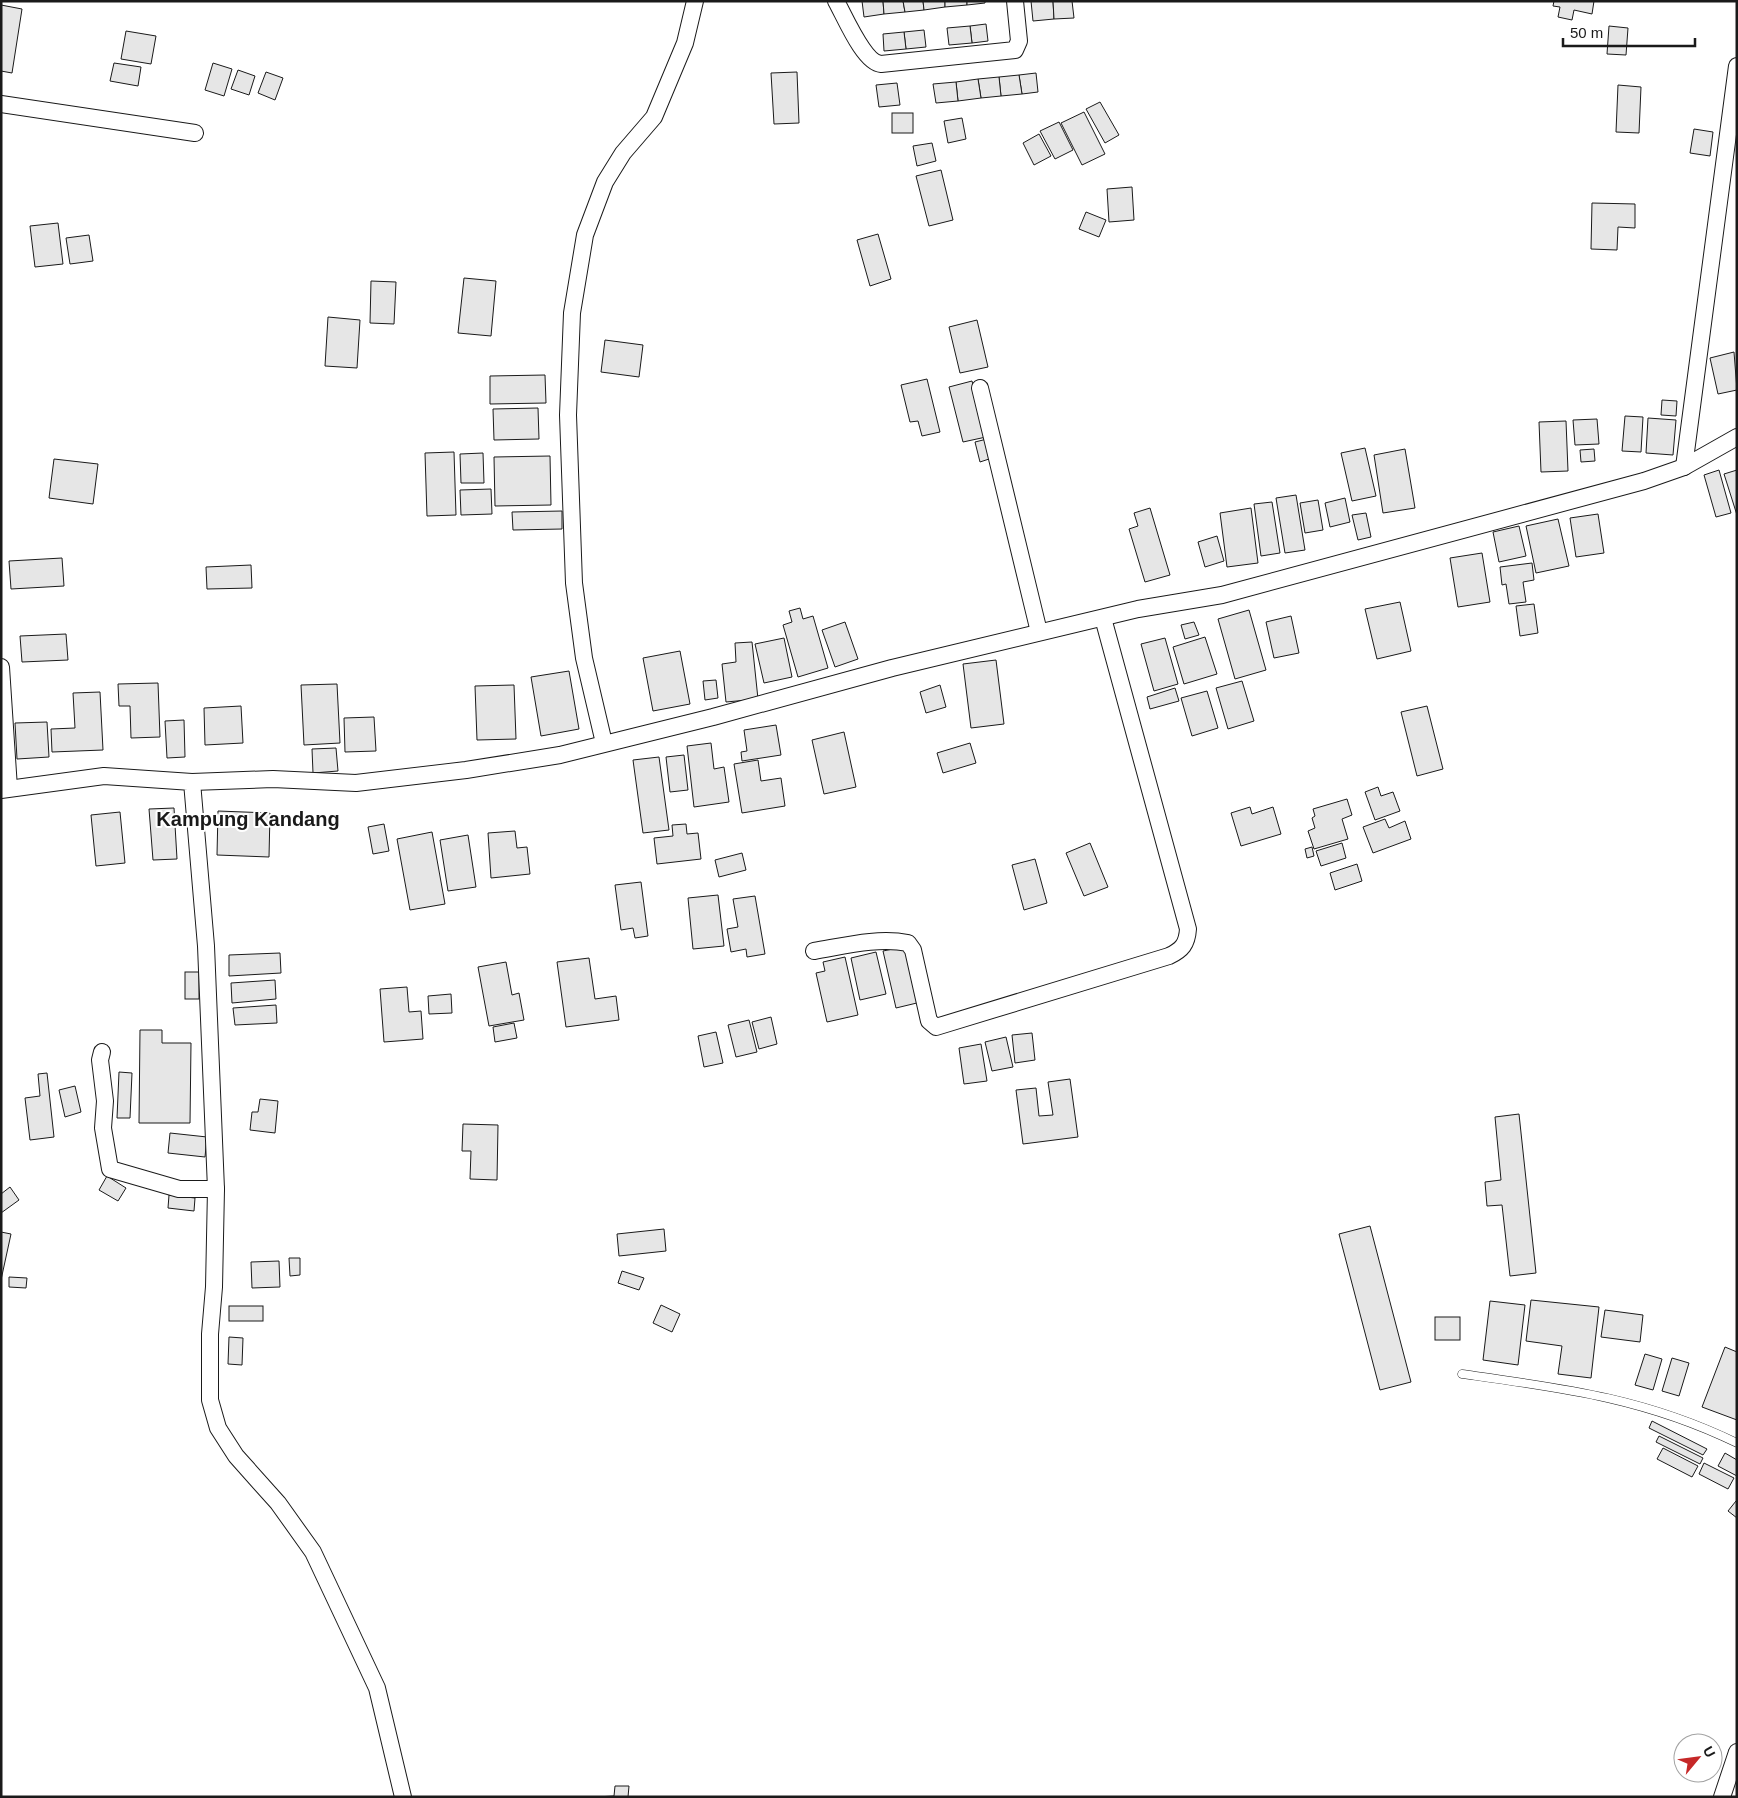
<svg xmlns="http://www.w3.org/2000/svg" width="1738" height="1798" viewBox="0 0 1738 1798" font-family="Helvetica,sans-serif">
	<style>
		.building { fill: #e6e6e6; stroke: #1a1a1a }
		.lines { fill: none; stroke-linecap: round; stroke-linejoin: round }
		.lane-casing { stroke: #1a1a1a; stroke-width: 9 }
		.street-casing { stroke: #1a1a1a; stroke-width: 18 }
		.lane { stroke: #fff; stroke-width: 8 }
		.street { stroke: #fff; stroke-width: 16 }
		.labels { text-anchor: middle; stroke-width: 4; stroke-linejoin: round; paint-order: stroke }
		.quarter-label { font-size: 20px; font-weight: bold; fill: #1a1a1a; stroke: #fff }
	</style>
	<rect width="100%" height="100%" fill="#fff"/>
	<g class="building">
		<polygon points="862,1 883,1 884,14 864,17"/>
		<polygon points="883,1 903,1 905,12 884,14"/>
		<polygon points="903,1 923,1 924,10 905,12"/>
		<polygon points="923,1 945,1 945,7 924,10"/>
		<polygon points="945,1 967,1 967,5 945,7"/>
		<polygon points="967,1 985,1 985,3 967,5"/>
		<polygon points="1031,1 1053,1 1054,19 1033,21"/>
		<polygon points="1053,1 1072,1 1074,18 1054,19"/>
		<polygon points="1554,1 1594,1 1592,14 1574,10 1572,20 1558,17 1560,7 1553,6"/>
		<polygon points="1,5 22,9 12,73 1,71"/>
		<polygon points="986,24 988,41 972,43 970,26"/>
		<polygon points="970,26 972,43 949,45 947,28"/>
		<polygon points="1609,26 1628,28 1626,55 1607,54"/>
		<polygon points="924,30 926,47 906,49 904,32"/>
		<polygon points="126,31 156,36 151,64 121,59"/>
		<polygon points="904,32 906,49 884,51 883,34"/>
		<polygon points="114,63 141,67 138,86 110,81"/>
		<polygon points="213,63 232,69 224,96 205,90"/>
		<polygon points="238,70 255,76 249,95 231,89"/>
		<polygon points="266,72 283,78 275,100 258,93"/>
		<polygon points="797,72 799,123 774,124 771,73"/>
		<polygon points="1036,73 1038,92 1022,94 1019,75"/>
		<polygon points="1019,75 1022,94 1001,96 999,77"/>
		<polygon points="999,77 1001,96 981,98 978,79"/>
		<polygon points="978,79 981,98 958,101 956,82"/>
		<polygon points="956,82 958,101 936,103 933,84"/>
		<polygon points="897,83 900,105 879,107 876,85"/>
		<polygon points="1618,85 1641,87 1639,133 1616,132"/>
		<polygon points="1100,102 1119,135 1105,143 1086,109"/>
		<polygon points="1084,112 1105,154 1082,165 1061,123"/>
		<rect x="892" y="113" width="21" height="20"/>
		<polygon points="962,118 966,139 948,143 944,121"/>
		<polygon points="1059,122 1073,150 1055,159 1040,131"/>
		<polygon points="1694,129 1713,132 1710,156 1690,153"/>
		<polygon points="1039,134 1051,156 1034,165 1023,143"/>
		<polygon points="932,143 936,161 917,166 913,146"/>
		<polygon points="941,170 953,220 929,226 916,176"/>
		<polygon points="1132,187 1134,220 1109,222 1107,189"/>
		<polygon points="1592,203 1635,204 1635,228 1618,227 1617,250 1591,249"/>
		<polygon points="1086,212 1106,220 1099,237 1079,229"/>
		<polygon points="58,223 63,264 35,267 30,226"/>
		<polygon points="878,234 891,279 870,286 857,240"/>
		<polygon points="89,235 93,261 70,264 66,238"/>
		<polygon points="464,278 496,281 491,336 458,333"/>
		<polygon points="371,281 396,282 394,324 370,323"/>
		<polygon points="328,317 360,320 357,368 325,366"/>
		<polygon points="977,320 988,367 960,373 949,327"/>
		<polygon points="605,340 643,345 639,377 601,372"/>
		<polygon points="1734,352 1737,390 1718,394 1710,358"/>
		<polygon points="545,375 546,403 490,404 490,376"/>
		<polygon points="927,379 940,432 922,436 918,421 910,422 901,385"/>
		<polygon points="972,381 986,437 963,442 949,387"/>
		<polygon points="1662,400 1677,401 1676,416 1661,415"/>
		<polygon points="538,408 539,439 494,440 493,409"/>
		<polygon points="1625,416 1643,417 1641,452 1622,451"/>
		<polygon points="1648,418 1676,420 1673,455 1646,453"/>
		<polygon points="1597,419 1599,444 1575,445 1573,420"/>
		<polygon points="1566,421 1568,471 1541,472 1539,422"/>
		<polygon points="987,439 992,458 980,462 975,442"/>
		<polygon points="1365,448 1376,496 1352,501 1341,453"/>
		<polygon points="1405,449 1415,508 1383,513 1374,455"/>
		<polygon points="1594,449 1595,461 1581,462 1580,450"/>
		<polygon points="454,452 456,515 427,516 425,453"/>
		<polygon points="483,453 484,483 461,483 460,454"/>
		<polygon points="550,456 551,505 495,506 494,457"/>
		<polygon points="54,459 98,464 93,504 49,498"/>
		<polygon points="1719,470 1731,513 1716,517 1704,475"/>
		<polygon points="1737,470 1737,515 1724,474"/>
		<polygon points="491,489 492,514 461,515 460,490"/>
		<polygon points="1296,495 1305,550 1285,553 1276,498"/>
		<polygon points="1345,498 1350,522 1330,527 1325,503"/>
		<polygon points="1318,500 1323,530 1305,533 1300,503"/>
		<polygon points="1272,502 1280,553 1261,556 1254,504"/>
		<polygon points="1150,508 1170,575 1145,582 1129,529 1138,526 1134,513"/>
		<polygon points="1251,508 1258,563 1227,567 1220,513"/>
		<polygon points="562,511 562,529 513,530 512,512"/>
		<polygon points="1366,513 1371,537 1358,540 1352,515"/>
		<polygon points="1598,514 1604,553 1576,557 1570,518"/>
		<polygon points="1558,519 1569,566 1536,573 1526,526"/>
		<polygon points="1519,526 1526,556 1499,562 1493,532"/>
		<polygon points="1217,536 1224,561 1205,567 1198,542"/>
		<polygon points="1482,553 1490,602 1458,607 1450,558"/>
		<polygon points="62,558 64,586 11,589 9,561"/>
		<polygon points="1532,563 1534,580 1523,582 1526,602 1509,604 1506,584 1502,585 1500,567"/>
		<polygon points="251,565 252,588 207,589 206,567"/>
		<polygon points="1400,602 1411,651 1377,659 1365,609"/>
		<polygon points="1534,604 1538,633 1520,636 1516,606"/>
		<polygon points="800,608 803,619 813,616 828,668 798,677 783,625 792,622 789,611"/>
		<polygon points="1249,610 1266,670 1235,679 1218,619"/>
		<polygon points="1291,616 1299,653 1274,658 1266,622"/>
		<polygon points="845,622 858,659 835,667 822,630"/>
		<polygon points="1194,622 1199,635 1185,639 1181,625"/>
		<polygon points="66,634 68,660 22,662 20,636"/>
		<polygon points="1205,637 1217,674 1184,684 1173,647"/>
		<polygon points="784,638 792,677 764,683 755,644"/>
		<polygon points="1165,638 1178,684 1154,691 1141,644"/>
		<polygon points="752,642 758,699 726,702 722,664 736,662 735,643"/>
		<polygon points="680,651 690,704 653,711 643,658"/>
		<polygon points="996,660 1004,724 971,728 963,664"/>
		<polygon points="569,671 579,729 541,736 531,677"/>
		<polygon points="716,680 718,698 705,700 703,681"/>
		<polygon points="1242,681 1254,721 1228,729 1216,688"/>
		<polygon points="158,683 160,737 131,738 130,706 119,706 118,684"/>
		<polygon points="337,684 340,743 304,745 301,685"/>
		<polygon points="514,685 516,739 477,740 475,686"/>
		<polygon points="940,685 946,707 926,713 920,692"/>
		<polygon points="1175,688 1179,701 1150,709 1147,697"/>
		<polygon points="1207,691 1218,728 1192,736 1181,698"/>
		<polygon points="100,692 103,750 52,752 51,729 75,728 73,693"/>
		<polygon points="241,706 243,743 205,745 204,708"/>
		<polygon points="1427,706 1443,769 1417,776 1401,712"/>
		<polygon points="374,717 376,751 345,752 344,718"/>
		<polygon points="184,720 185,757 167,758 165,721"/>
		<polygon points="47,722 49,757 17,759 15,723"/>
		<polygon points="776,725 781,755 742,761 741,752 747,751 744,730"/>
		<polygon points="844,732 856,787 824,794 812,740"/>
		<polygon points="711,743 714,769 724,767 729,802 694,807 687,746"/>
		<polygon points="970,743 976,763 943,773 937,753"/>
		<polygon points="336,748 338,771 313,773 312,749"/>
		<polygon points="684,755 688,790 670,792 666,757"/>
		<polygon points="659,757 669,830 643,833 633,760"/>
		<polygon points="758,760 761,781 781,778 785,806 742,813 734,764"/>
		<polygon points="1378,787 1381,796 1393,792 1400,811 1375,820 1365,792"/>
		<polygon points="1347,799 1352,815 1342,819 1348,839 1314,849 1308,831 1315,828 1312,818 1315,816 1313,809"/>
		<polygon points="1250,807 1252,814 1273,807 1281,834 1241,846 1231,813"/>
		<polygon points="174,808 177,859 153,860 149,809"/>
		<polygon points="218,811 270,813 269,857 217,855"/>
		<polygon points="120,812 125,863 96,866 91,815"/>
		<polygon points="1385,819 1389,828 1405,821 1411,839 1373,853 1363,827"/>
		<polygon points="384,824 389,851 373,854 368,827"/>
		<polygon points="686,824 687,834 698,833 701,859 657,864 654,838 673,836 672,825"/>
		<polygon points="515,831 517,848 527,847 530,874 491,878 488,833"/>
		<polygon points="432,832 445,904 410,910 397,839"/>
		<polygon points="468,835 476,887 448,891 440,840"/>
		<polygon points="1090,843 1108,887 1084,896 1066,853"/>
		<polygon points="1342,843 1346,858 1321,866 1316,851"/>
		<polygon points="1312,847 1314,856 1307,858 1305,849"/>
		<polygon points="742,853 746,870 719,877 715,860"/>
		<polygon points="1035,859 1047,903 1024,910 1012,865"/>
		<polygon points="1357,864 1362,881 1335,890 1330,873"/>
		<polygon points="641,882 648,936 635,938 633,928 621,930 615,885"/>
		<polygon points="718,895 724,946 693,949 688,898"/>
		<polygon points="755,896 765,954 747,957 746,949 731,952 727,929 738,927 733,899"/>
		<polygon points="908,946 921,1002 896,1008 883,951"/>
		<polygon points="876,952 886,994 860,1000 851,958"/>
		<polygon points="280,953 281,973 229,976 229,955"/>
		<polygon points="845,957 858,1015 827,1022 816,973 825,971 823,962"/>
		<polygon points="589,958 595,999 616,996 619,1020 566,1027 557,962"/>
		<polygon points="506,962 512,995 519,993 524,1020 489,1026 478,967"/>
		<rect x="185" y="972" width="14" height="27"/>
		<polygon points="275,980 276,999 232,1003 231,983"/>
		<polygon points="407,987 409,1012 421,1011 423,1039 384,1042 380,989"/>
		<polygon points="451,994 452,1013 429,1014 428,996"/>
		<polygon points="276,1005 277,1023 235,1025 233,1008"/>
		<polygon points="771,1017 777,1044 759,1049 752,1022"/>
		<polygon points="749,1020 757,1052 736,1057 728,1025"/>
		<polygon points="514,1023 517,1038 495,1042 493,1027"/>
		<polygon points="140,1030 162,1030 162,1043 191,1043 190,1123 139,1123"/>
		<polygon points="716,1032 723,1063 704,1067 698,1036"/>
		<polygon points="1032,1033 1035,1060 1015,1063 1012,1035"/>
		<polygon points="1006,1037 1013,1067 992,1071 985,1042"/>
		<polygon points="981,1044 987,1081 964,1084 959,1048"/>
		<polygon points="119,1072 132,1073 130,1118 117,1118"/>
		<polygon points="47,1073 54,1137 30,1140 25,1098 40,1096 38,1074"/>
		<polygon points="1070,1079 1078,1137 1023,1144 1016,1090 1036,1088 1039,1116 1053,1115 1048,1082"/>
		<polygon points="75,1086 81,1112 65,1117 59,1090"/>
		<polygon points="260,1099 278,1101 275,1133 250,1130 252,1112 258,1112"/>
		<polygon points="1519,1114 1536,1273 1510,1276 1502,1205 1487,1206 1485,1182 1501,1180 1495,1117"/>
		<polygon points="463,1124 498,1125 497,1180 470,1179 471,1151 462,1151"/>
		<polygon points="170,1133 207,1137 205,1157 168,1153"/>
		<polygon points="107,1176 126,1188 118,1201 99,1190"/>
		<polygon points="10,1187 19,1200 1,1213 1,1194"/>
		<polygon points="169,1195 195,1198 194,1211 168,1208"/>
		<polygon points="1370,1226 1411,1382 1380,1390 1339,1234"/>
		<polygon points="664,1229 666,1251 619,1256 617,1234"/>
		<polygon points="1,1232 11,1234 1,1280"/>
		<polygon points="289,1258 300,1258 300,1275 290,1276"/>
		<polygon points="279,1261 280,1287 252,1288 251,1262"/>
		<polygon points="622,1271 644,1278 639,1290 618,1283"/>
		<polygon points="9,1277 27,1278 26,1288 9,1287"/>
		<polygon points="1531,1300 1599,1307 1591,1378 1558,1374 1562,1346 1526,1341"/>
		<polygon points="1490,1301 1525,1305 1518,1365 1483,1360"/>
		<polygon points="661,1305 680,1314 672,1332 653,1323"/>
		<rect x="229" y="1306" width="34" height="15"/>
		<polygon points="1605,1310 1643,1315 1640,1342 1601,1337"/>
		<rect x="1435" y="1317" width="25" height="23"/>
		<polygon points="229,1337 243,1338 242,1365 228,1364"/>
		<polygon points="1725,1347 1737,1352 1737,1420 1702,1407"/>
		<polygon points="1645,1354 1662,1359 1653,1390 1635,1385"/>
		<polygon points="1672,1358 1689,1363 1679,1396 1662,1391"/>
		<polygon points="1652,1421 1707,1449 1703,1455 1649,1428"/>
		<polygon points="1659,1436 1703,1458 1700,1464 1656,1442"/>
		<polygon points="1663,1448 1698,1466 1692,1477 1657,1459"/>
		<polygon points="1725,1453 1737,1460 1737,1476 1718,1466"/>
		<polygon points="1704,1463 1734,1478 1728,1489 1699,1474"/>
		<polygon points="1736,1501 1737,1501 1737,1518 1728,1511"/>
		<polygon points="615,1786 629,1786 628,1797 596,1797 614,1796"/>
	</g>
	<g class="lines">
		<defs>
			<path id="lane" d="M1462,1374C1562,1388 1645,1398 1737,1443"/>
			<g id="street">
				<path d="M836,1C845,17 864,63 881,64L1015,50L1019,41L1015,1"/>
				<polyline points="1,104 195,133"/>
				<polyline points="980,388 1039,632"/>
				<polyline points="1684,467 1737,66"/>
				<polyline points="1,667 9,788"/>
				<polyline points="604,743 584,658 574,583 568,415 572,313 585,235 605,182 623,153 654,117 685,43 695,1"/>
				<polyline points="192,782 273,779 356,783 466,770 560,755 713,717 892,668 1138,609 1222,595 1644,481 1684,467 1737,437"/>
				<polyline points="1,790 104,776 192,782 206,946 216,1189 214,1287 210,1334 210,1400 218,1428 236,1456 278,1503 313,1552 377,1688 403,1797"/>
				<path d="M814,951C844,946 878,937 908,943L913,950L929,1021L936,1027L1169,956C1182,950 1187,944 1188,929L1103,618"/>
				<polyline points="102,1052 100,1060 105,1101 103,1128 110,1169 179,1189 216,1189"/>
				<polyline points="1722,1797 1737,1752"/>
			</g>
		</defs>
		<use href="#lane" class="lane-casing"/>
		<use href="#street" class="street-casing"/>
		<use href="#lane" class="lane"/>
		<use href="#street" class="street"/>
	</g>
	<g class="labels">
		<g class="quarter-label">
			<text x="248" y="826">Kampung Kandang</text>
		</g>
	</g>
	<rect width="1738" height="1798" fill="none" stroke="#1a1a1a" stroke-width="5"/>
	<g transform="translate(1698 1758) rotate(61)"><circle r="24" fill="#ffffff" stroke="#a3a3a3"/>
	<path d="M0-4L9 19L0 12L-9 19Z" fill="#c62828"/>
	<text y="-8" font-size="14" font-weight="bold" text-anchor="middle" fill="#1a1a1a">U</text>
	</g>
	<path d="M1563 38v8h132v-8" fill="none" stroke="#1a1a1a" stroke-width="2.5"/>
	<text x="1570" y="38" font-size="15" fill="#1a1a1a" stroke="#ffffff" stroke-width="4" paint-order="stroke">50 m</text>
</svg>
